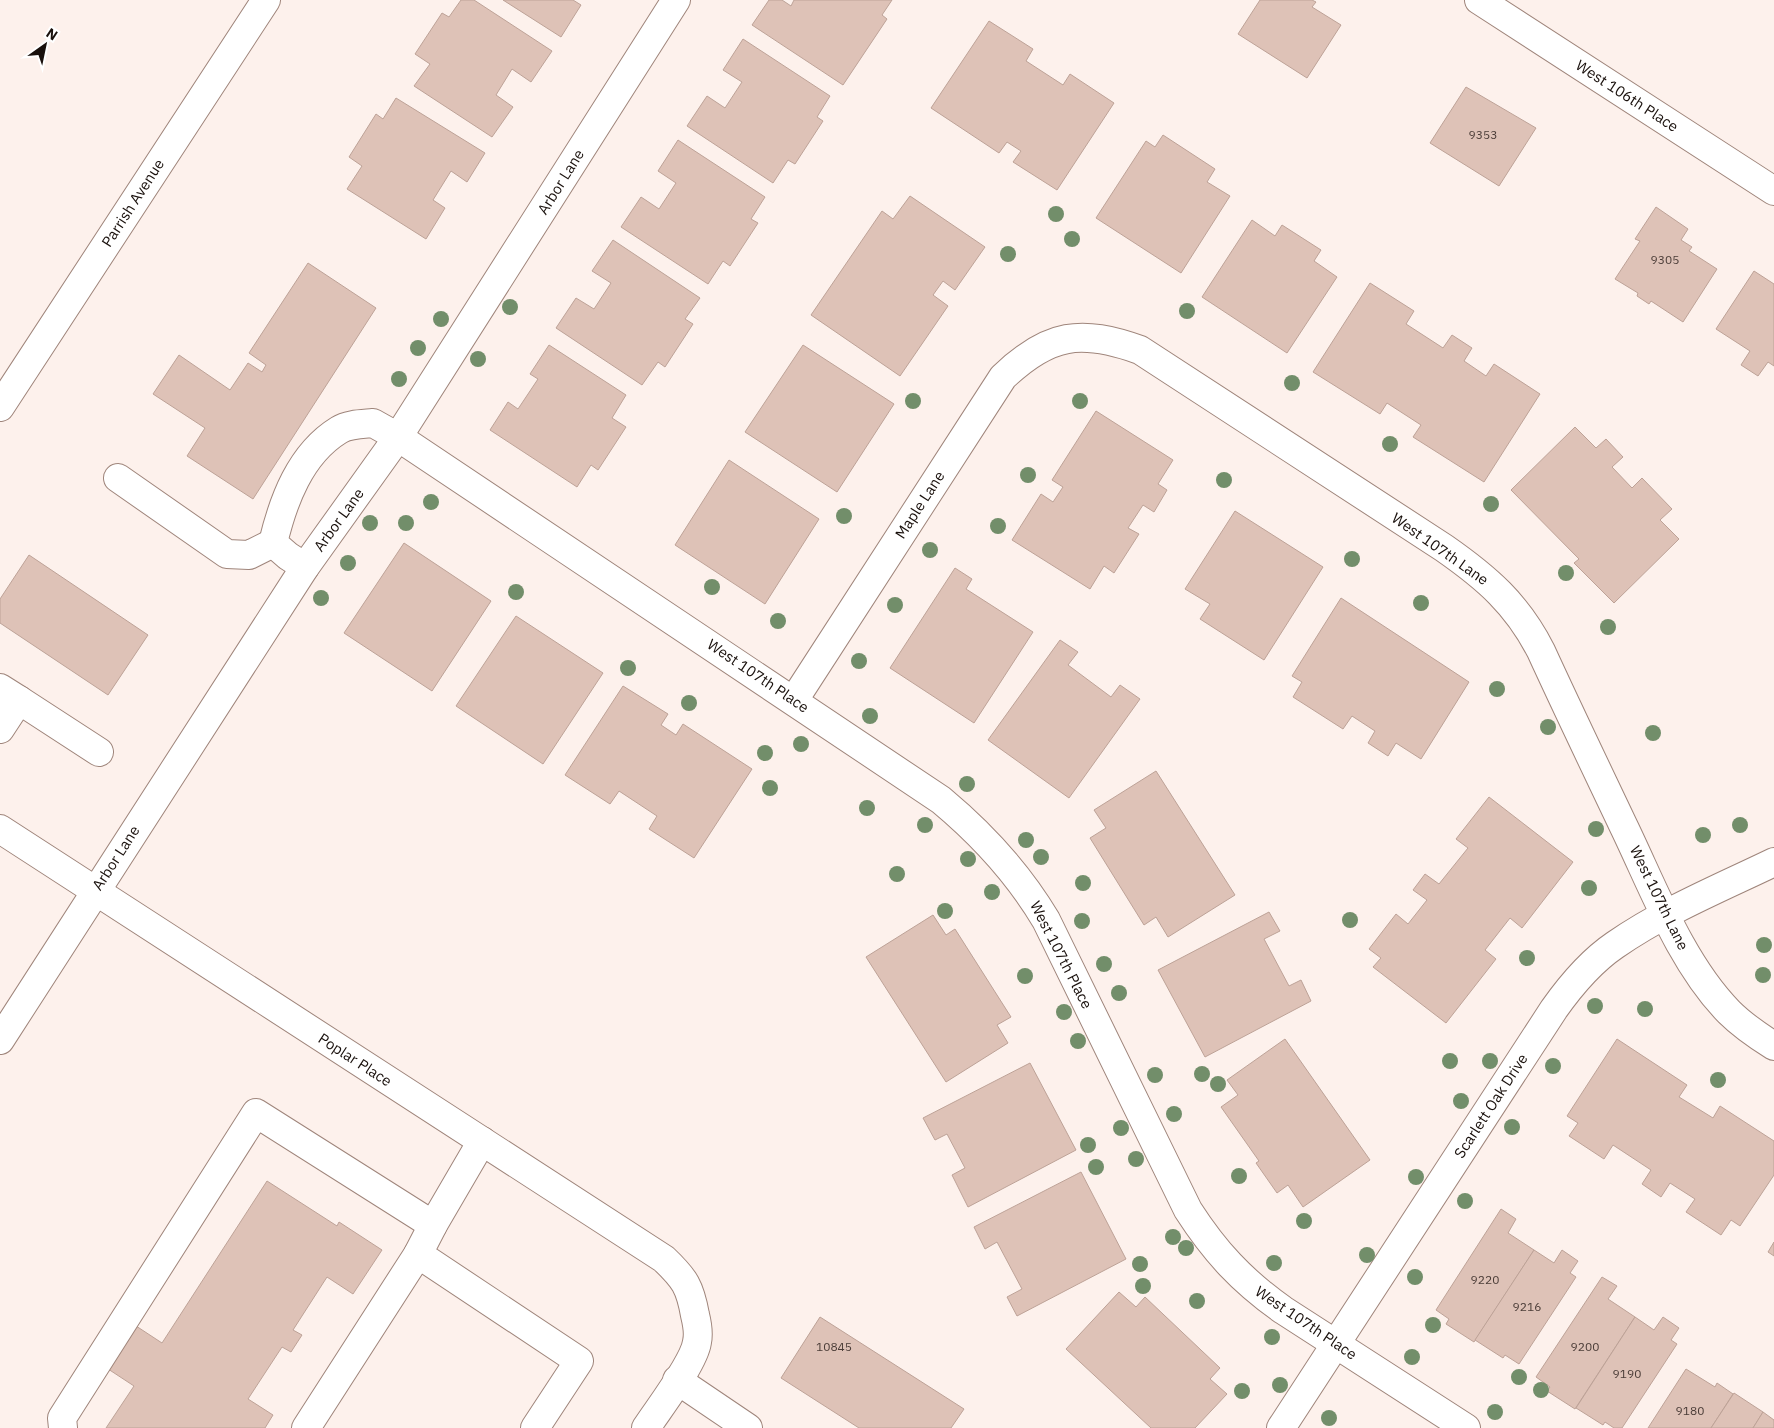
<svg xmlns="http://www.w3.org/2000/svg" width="1774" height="1428" viewBox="0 0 1774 1428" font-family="'IBM Plex Sans',sans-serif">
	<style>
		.building { fill: #dec2b7; stroke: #bda297 }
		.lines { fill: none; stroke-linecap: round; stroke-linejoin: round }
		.minor-casing { stroke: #9f857b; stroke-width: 30 }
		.minor { stroke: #fff; stroke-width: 28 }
		.tree { fill: #728e6a }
		.labels { text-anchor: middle; stroke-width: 5; stroke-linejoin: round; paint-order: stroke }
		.number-label { font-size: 12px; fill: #4a3c37 }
		.street-label { font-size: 15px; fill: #19100c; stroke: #fff }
	</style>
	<rect width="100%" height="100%" fill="#fdf1ec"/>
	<g class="building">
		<polygon points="461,0 474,0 552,51 531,82 512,69 496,95 513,107 492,137 414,86 430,64 415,54 442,13 449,17"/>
		<polygon points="503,0 573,0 581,5 561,37"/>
		<polygon points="769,0 782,0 791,6 794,0 892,0 882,15 887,19 843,85 752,25"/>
		<polygon points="1260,0 1312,0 1316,2 1312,7 1341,25 1307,78 1238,34"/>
		<polygon points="989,21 1033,49 1026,61 1063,85 1070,74 1114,103 1057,190 1013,162 1021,151 1007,142 999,153 931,108"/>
		<polygon points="743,39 830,96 817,117 823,121 795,164 788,160 773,183 687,126 707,96 725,108 742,82 723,70"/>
		<polygon points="1466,87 1536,128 1499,186 1430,143"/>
		<polygon points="396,98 485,153 467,182 451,171 433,200 445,208 426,239 347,189 362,166 349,157 376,114 383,119"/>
		<polygon points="1163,135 1215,169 1207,182 1230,196 1181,273 1096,218 1146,141 1155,147"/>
		<polygon points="678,140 765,197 751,219 758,223 730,266 723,261 708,284 621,227 641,197 659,209 676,183 658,171"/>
		<polygon points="910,196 985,247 955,290 943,281 933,295 948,306 900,376 811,315 882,211 893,219"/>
		<polygon points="1656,207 1688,229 1681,240 1692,247 1689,251 1717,269 1683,322 1651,301 1649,304 1637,296 1638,293 1615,279 1640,241 1635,239"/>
		<polygon points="1252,220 1275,236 1282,225 1321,250 1314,261 1337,277 1287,353 1202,297"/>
		<polygon points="613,240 700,298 685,319 693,324 665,367 658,362 642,385 556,328 576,298 594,309 611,283 592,271"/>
		<polygon points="308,263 376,308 253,499 187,456 205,428 153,394 179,355 230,390 248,363 262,372 266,365 249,353"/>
		<polygon points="1754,271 1774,284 1774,366 1768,362 1758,376 1741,365 1750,351 1716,329"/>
		<polygon points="1370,283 1414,311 1406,324 1443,348 1452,335 1472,348 1464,361 1486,376 1494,364 1540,394 1484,482 1413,437 1421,425 1387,403 1380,414 1313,372"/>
		<polygon points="549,345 626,395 612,418 626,427 598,470 591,465 577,487 490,430 508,402 518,409 538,379 530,374"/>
		<polygon points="803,345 894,404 837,492 745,432"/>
		<polygon points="1096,411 1173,460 1158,484 1167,490 1154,512 1143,505 1128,528 1139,534 1114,573 1104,566 1090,589 1012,540 1041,494 1053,502 1063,487 1052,480"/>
		<polygon points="1575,427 1596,448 1606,439 1623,457 1612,467 1632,488 1642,478 1672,509 1660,520 1679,539 1614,603 1574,563 1579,559 1511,490"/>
		<polygon points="729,460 819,519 765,604 675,545"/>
		<polygon points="1235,511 1323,567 1264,660 1200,619 1210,604 1185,589"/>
		<polygon points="404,543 491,601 432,691 344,633"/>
		<polygon points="29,555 148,635 108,695 0,623 0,599"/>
		<polygon points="955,568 972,579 966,589 1033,632 974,723 890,668"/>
		<polygon points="1341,598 1469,682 1421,759 1396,743 1388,756 1368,743 1375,731 1352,716 1343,729 1293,697 1302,682 1292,676"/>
		<polygon points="516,616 603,673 543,764 456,706"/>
		<polygon points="1060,640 1078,652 1068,665 1111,697 1120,685 1140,699 1069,798 988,740"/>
		<polygon points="623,686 668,714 661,725 676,735 683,724 752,769 694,858 649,829 657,816 619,791 610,804 565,775"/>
		<polygon points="1156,771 1235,895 1168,937 1156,917 1144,925 1090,838 1106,828 1094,810"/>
		<polygon points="1489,797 1573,862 1522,928 1510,918 1485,950 1496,959 1446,1023 1373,967 1381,958 1369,949 1396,914 1408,924 1427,900 1413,890 1425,874 1439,884 1468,848 1456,839"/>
		<polygon points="1269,912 1280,931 1264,939 1289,986 1301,980 1311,1001 1205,1057 1158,970"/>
		<polygon points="933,915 946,935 955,929 1011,1017 997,1025 1008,1043 946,1082 866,957"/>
		<polygon points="1285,1039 1370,1160 1303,1207 1288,1185 1277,1193 1256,1163 1259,1161 1221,1107 1238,1095 1227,1080"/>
		<polygon points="1617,1039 1687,1085 1679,1097 1713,1118 1720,1106 1774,1141 1774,1175 1740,1226 1731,1220 1721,1235 1686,1212 1695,1199 1670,1183 1661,1197 1642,1184 1651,1170 1613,1145 1604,1159 1569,1136 1578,1123 1567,1116"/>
		<polygon points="1030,1063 1076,1150 968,1207 952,1175 965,1168 947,1134 935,1140 923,1118"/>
		<polygon points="1081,1172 1126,1259 1017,1316 1007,1297 1022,1289 997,1242 985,1249 974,1227"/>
		<polygon points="267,1181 337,1226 339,1222 382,1250 353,1294 327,1277 293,1330 302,1335 291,1352 282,1347 248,1399 273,1415 265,1428 106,1428 134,1386 102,1365 130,1322 162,1343"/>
		<polygon points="1501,1209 1516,1219 1508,1233 1534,1250 1474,1342 1446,1324 1449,1319 1436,1310"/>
		<polygon points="1774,1242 1774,1256 1768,1252"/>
		<polygon points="1534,1250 1554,1263 1562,1250 1578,1261 1570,1273 1576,1277 1519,1364 1505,1355 1503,1358 1475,1340"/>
		<polygon points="1602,1277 1617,1286 1608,1299 1635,1317 1575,1409 1547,1391 1550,1387 1536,1377"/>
		<polygon points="1119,1292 1136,1307 1145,1297 1220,1368 1210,1379 1227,1394 1195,1428 1151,1428 1066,1349"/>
		<polygon points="820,1317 964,1409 951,1428 859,1428 781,1378"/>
		<polygon points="1635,1317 1654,1330 1663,1317 1679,1328 1671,1340 1677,1344 1622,1428 1614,1428 1605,1422 1603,1425 1576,1408"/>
		<polygon points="1686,1369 1715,1387 1717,1383 1733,1394 1711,1428 1648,1428"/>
		<polygon points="1734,1393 1763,1412 1753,1428 1711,1428"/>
		<polygon points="1763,1412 1774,1420 1774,1428 1753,1428"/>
	</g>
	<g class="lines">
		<defs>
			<g id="minor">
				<polyline points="1479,0 1774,191"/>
				<polyline points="0,407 266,0"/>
				<polyline points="118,478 227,554 249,555 273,543"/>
				<path d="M305,567L288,556L273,543C283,501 300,454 339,430C348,424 363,424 373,423L398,437L941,800C983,835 1018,873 1046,920L1188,1210C1215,1252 1242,1281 1283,1310L1466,1428"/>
				<polyline points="0,688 19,700 0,729"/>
				<polyline points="19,700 99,752"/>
				<path d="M794,700L1003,377C1049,333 1081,329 1140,350L1444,548C1487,578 1517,604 1541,651C1568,710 1596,768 1624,827C1653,887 1681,963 1729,1012C1742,1025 1758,1036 1774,1046"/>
				<path d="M0,829L664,1259C685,1279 690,1287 695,1315C697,1323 699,1333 697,1342C694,1363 659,1408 646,1428"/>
				<polyline points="0,1040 305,567 398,437 676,0"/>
				<polyline points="482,1141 433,1225 418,1254 579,1361 535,1428"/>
				<polyline points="677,1380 748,1428"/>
				<polyline points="63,1428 62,1418 256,1113 433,1225"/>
				<polyline points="306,1428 418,1254"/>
				<path d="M1281,1428L1554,1009C1571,985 1590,962 1615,945C1664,911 1720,888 1774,862"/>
			</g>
		</defs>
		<use href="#minor" class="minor-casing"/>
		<use href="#minor" class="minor"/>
	</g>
	<g class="tree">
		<circle cx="1056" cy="214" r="8"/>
		<circle cx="1072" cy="239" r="8"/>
		<circle cx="1008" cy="254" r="8"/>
		<circle cx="510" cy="307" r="8"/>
		<circle cx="1187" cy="311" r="8"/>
		<circle cx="441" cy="319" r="8"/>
		<circle cx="418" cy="348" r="8"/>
		<circle cx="478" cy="359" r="8"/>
		<circle cx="399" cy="379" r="8"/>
		<circle cx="1292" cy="383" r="8"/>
		<circle cx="913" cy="401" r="8"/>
		<circle cx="1080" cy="401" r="8"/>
		<circle cx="1390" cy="444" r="8"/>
		<circle cx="1028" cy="475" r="8"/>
		<circle cx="1224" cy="480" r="8"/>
		<circle cx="431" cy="502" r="8"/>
		<circle cx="1491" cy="504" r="8"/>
		<circle cx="844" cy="516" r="8"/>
		<circle cx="370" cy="523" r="8"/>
		<circle cx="406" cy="523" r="8"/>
		<circle cx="998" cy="526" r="8"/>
		<circle cx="930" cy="550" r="8"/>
		<circle cx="1352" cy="559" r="8"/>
		<circle cx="348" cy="563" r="8"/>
		<circle cx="1566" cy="573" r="8"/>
		<circle cx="712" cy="587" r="8"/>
		<circle cx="516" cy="592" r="8"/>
		<circle cx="321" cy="598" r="8"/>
		<circle cx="1421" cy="603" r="8"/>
		<circle cx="895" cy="605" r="8"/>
		<circle cx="778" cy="621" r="8"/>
		<circle cx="1608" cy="627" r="8"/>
		<circle cx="859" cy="661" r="8"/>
		<circle cx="628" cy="668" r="8"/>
		<circle cx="1497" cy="689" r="8"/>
		<circle cx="689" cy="703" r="8"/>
		<circle cx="870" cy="716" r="8"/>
		<circle cx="1548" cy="727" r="8"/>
		<circle cx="1653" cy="733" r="8"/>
		<circle cx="801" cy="744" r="8"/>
		<circle cx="765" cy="753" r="8"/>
		<circle cx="967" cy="784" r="8"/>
		<circle cx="770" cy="788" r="8"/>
		<circle cx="867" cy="808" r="8"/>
		<circle cx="925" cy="825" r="8"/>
		<circle cx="1740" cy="825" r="8"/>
		<circle cx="1596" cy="829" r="8"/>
		<circle cx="1703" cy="835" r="8"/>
		<circle cx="1026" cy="840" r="8"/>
		<circle cx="1041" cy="857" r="8"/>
		<circle cx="968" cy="859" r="8"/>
		<circle cx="897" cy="874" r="8"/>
		<circle cx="1083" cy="883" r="8"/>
		<circle cx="1589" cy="888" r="8"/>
		<circle cx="992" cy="892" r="8"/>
		<circle cx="945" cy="911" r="8"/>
		<circle cx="1350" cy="920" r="8"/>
		<circle cx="1082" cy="921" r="8"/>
		<circle cx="1764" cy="945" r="8"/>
		<circle cx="1527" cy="958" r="8"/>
		<circle cx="1104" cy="964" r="8"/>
		<circle cx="1763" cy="975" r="8"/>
		<circle cx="1025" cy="976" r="8"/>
		<circle cx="1119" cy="993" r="8"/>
		<circle cx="1595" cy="1006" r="8"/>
		<circle cx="1645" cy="1009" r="8"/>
		<circle cx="1064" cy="1012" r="8"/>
		<circle cx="1078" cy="1041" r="8"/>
		<circle cx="1450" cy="1061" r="8"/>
		<circle cx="1490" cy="1061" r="8"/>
		<circle cx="1553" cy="1066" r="8"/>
		<circle cx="1202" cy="1074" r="8"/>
		<circle cx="1155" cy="1075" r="8"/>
		<circle cx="1718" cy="1080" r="8"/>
		<circle cx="1218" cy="1084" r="8"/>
		<circle cx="1461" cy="1101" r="8"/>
		<circle cx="1174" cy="1114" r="8"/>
		<circle cx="1512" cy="1127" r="8"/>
		<circle cx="1121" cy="1128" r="8"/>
		<circle cx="1088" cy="1145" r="8"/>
		<circle cx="1136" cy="1159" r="8"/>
		<circle cx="1096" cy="1167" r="8"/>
		<circle cx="1239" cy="1176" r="8"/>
		<circle cx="1416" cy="1177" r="8"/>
		<circle cx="1465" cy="1201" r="8"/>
		<circle cx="1304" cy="1221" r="8"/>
		<circle cx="1173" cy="1237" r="8"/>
		<circle cx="1186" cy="1248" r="8"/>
		<circle cx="1367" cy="1255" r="8"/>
		<circle cx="1274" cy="1263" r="8"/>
		<circle cx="1140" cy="1264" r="8"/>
		<circle cx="1415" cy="1277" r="8"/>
		<circle cx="1143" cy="1286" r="8"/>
		<circle cx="1197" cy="1301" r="8"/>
		<circle cx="1433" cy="1325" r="8"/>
		<circle cx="1272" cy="1337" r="8"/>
		<circle cx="1412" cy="1357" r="8"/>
		<circle cx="1519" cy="1377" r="8"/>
		<circle cx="1280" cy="1385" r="8"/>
		<circle cx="1541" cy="1390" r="8"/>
		<circle cx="1242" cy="1391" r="8"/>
		<circle cx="1495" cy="1412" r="8"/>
		<circle cx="1329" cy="1418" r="8"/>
	</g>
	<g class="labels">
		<g class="number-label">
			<text x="1483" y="139">9353</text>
			<text x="1665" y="264">9305</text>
			<text x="1485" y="1284">9220</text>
			<text x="1527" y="1311">9216</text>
			<text x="834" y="1351">10845</text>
			<text x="1585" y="1351">9200</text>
			<text x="1627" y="1378">9190</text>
			<text x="1690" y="1415">9180</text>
		</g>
		<g class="street-label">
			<text transform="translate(1627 96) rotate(33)" y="5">West 106th Place</text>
			<text transform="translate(561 182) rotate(-58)" y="5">Arbor Lane</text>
			<text transform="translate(133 203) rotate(-57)" y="5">Parrish Avenue</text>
			<text transform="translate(920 505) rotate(-57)" y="5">Maple Lane</text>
			<text transform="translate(339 520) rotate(-54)" y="5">Arbor Lane</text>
			<text transform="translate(1440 549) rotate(35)" y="5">West 107th Lane</text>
			<text transform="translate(758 676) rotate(34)" y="5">West 107th Place</text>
			<text transform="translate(116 858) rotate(-57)" y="5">Arbor Lane</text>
			<text transform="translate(1659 898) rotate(64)" y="5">West 107th Lane</text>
			<text transform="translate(1061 955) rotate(63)" y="5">West 107th Place</text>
			<text transform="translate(355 1060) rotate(33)" y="5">Poplar Place</text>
			<text transform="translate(1491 1106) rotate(-57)" y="5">Scarlett Oak Drive</text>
			<text transform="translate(1306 1323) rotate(34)" y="5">West 107th Place</text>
		</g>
	</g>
	<g transform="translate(45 45) rotate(33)" stroke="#ffffff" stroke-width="4" paint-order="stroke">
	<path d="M0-4L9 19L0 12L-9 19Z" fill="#19100c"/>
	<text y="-8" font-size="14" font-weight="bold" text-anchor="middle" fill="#19100c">N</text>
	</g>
</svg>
